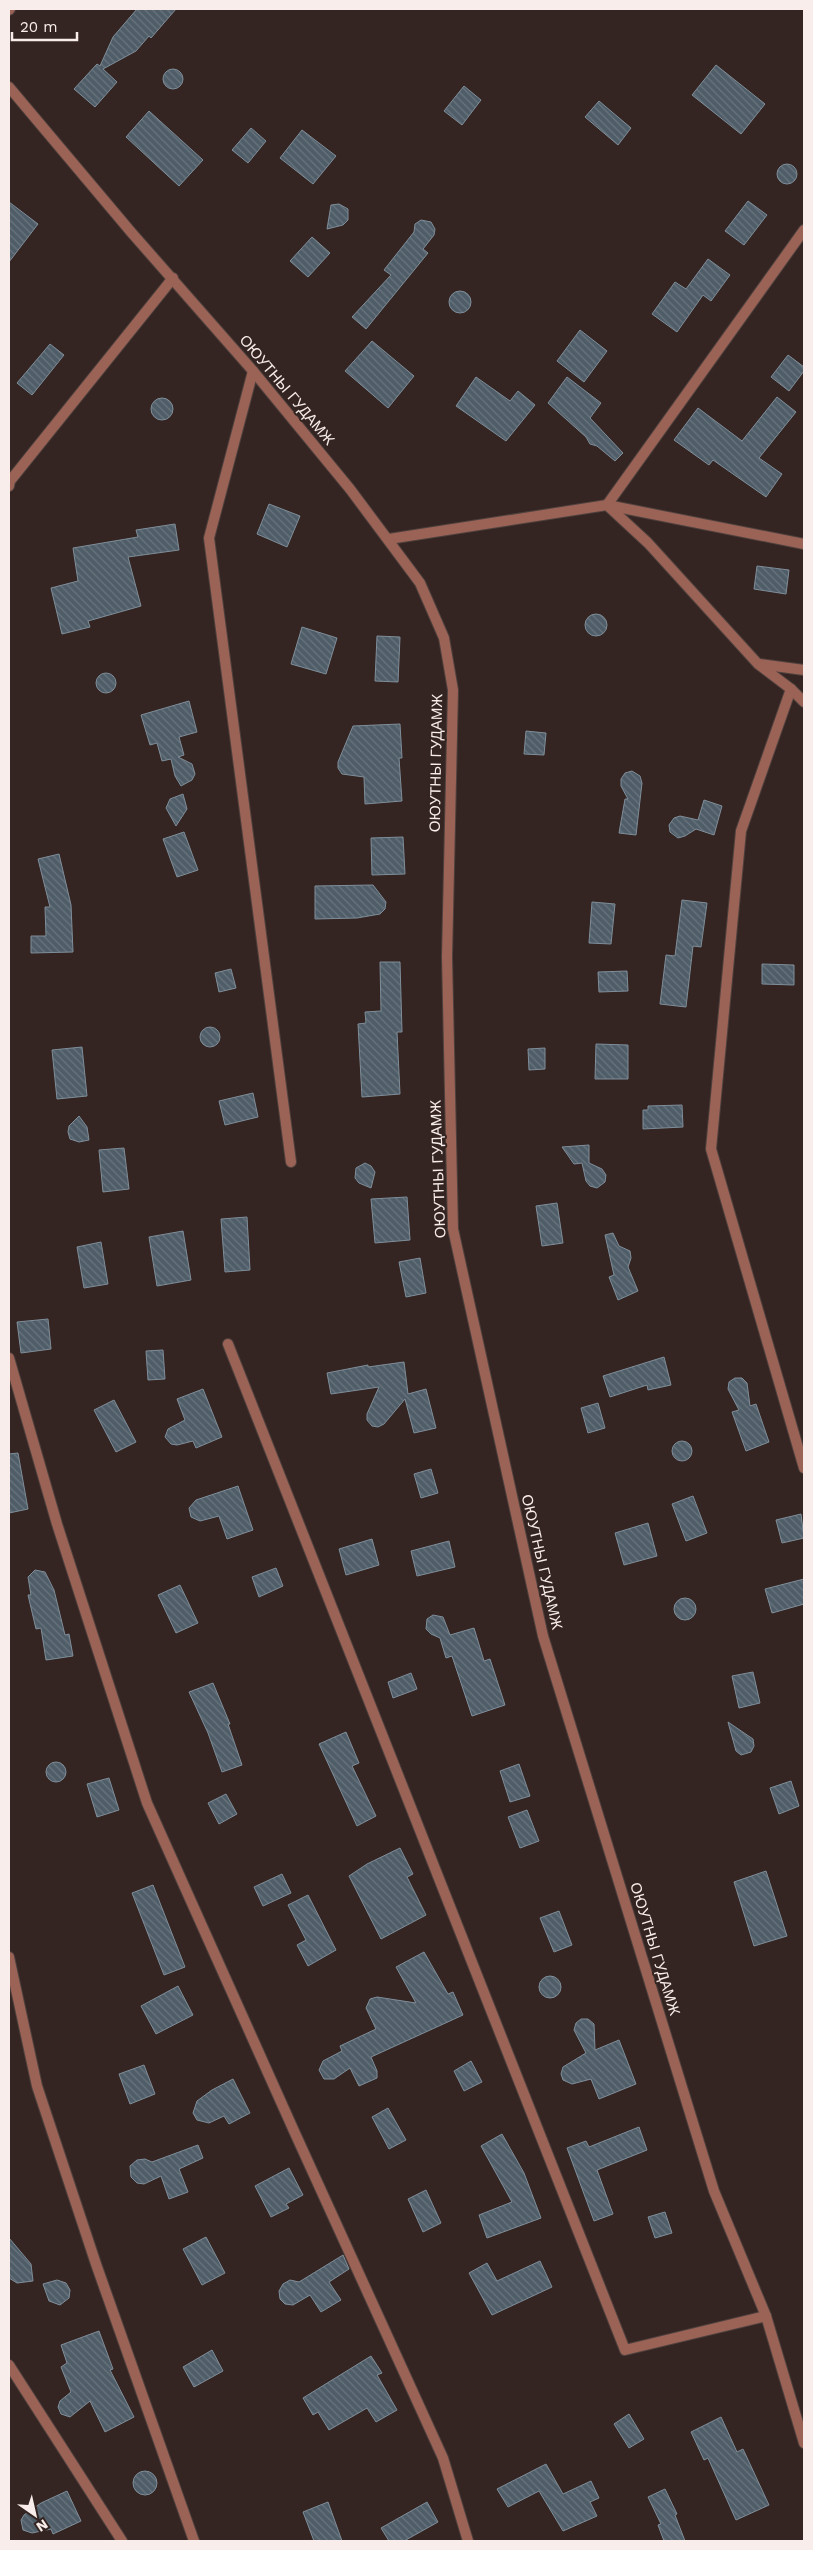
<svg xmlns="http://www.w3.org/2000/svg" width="813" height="2550" viewBox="0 0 813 2550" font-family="'Work Sans',sans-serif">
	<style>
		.building { fill: url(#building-back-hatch); stroke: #7f8e9a }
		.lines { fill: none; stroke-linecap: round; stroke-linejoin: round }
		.minor-casing { stroke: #4f413e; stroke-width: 12 }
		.tertiary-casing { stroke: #4f413e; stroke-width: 12 }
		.minor { stroke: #9b6256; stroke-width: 10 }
		.tertiary { stroke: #9b6256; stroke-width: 10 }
		.labels { text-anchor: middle; stroke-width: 4; stroke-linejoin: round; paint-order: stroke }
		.street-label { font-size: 15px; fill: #f8edea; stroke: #342522 }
	</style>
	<defs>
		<pattern id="building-back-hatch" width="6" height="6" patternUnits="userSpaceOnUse" patternTransform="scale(1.25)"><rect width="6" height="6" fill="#4f5d68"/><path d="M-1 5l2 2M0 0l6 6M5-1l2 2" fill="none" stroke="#69757e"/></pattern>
	</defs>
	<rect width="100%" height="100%" fill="#342522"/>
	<g class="building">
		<polygon points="137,9 176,9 151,38 149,36 136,51 103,69 117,82 95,107 74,89 97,64 100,66 113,37"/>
		<polygon points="716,65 765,104 741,134 692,95"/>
		<circle cx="173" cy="79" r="10"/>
		<polygon points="464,86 481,100 462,125 444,111"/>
		<polygon points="599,101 631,128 618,145 585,117"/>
		<polygon points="149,111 203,160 179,186 126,137"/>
		<polygon points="251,128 266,141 248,163 232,150"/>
		<polygon points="302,130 336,156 313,184 280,158"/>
		<circle cx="787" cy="174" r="10"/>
		<polygon points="748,201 767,215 744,245 725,231"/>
		<polygon points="9,202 38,224 9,262"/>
		<polygon points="339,204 348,209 348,220 343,225 327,229 331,205"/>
		<polygon points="421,220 431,222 435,229 434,235 423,249 428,253 366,329 352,317 391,275 384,270 414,232 415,224"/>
		<polygon points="312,237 330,253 308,277 290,261"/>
		<polygon points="708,259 730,275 711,301 703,295 677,332 652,314 675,282 686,289"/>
		<circle cx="460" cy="302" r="11"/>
		<polygon points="580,330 607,351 584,382 557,361"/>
		<polygon points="372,341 414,376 388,408 345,371"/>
		<polygon points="50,344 64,355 32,395 17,383"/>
		<polygon points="788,355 804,367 804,371 789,391 771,377"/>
		<polygon points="476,377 510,401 518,391 535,405 506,441 456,406"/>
		<polygon points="567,377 601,403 590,418 623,453 615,461 597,446 590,444 586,437 548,403"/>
		<polygon points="777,397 796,412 759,458 782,474 766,497 713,460 709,465 674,440 698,408 742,441"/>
		<circle cx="162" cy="409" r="11"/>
		<polygon points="269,504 300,516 287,547 257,534"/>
		<polygon points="175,524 179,550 128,557 141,606 88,621 90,627 62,634 51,588 78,581 73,548 138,537 136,530"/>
		<polygon points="757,566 789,570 786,594 754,589"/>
		<circle cx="596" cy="625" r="11"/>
		<polygon points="302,627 337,638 326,674 291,664"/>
		<polygon points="377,636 400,637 398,682 375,681"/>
		<circle cx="106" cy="683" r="10"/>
		<polygon points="189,701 197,732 179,737 184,755 178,757 192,764 195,774 192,780 181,786 175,776 171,759 162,761 157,743 150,745 141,715"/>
		<polygon points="400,724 402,758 399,758 402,801 365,804 364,777 342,774 338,768 338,762 353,726"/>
		<polygon points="526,731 546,733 544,755 524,754"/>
		<polygon points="632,771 640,776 642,783 636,835 619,833 625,799 628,799 621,786 621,779 625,773"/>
		<polygon points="183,794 187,809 176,826 166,808 170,799"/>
		<polygon points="704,800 722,806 714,835 696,829 685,836 678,838 670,832 669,825 674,818 680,816 698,820"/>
		<polygon points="184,832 198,870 177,877 163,839"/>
		<polygon points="403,837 405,874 372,875 371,838"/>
		<polygon points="59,854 71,905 73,952 31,953 31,936 46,936 45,907 50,907 38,859"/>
		<polygon points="373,885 386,902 385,909 380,914 357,918 315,919 315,886"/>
		<polygon points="682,900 707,903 701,947 693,946 686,1007 660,1004 666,955 675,956"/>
		<polygon points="592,902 615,904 611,944 589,943"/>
		<polygon points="380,962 400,962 402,1032 397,1032 400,1094 362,1097 358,1024 366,1023 365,1012 381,1011"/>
		<polygon points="762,964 794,965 794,985 762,984"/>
		<polygon points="231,969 236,988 219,992 215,973"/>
		<polygon points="627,971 628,991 599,992 598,972"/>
		<circle cx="210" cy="1037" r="10"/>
		<polygon points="596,1044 628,1045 628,1079 595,1079"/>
		<polygon points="82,1047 87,1096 57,1099 52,1050"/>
		<polygon points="545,1048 545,1069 529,1070 528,1049"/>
		<polygon points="253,1093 258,1117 225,1125 219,1101"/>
		<polygon points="682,1105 683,1127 643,1129 643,1110 648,1110 648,1106"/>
		<polygon points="79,1116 87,1127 89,1140 79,1142 70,1139 68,1132 69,1126"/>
		<polygon points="589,1145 589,1163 602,1169 606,1175 605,1182 597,1188 590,1186 586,1181 582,1163 574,1164 562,1147"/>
		<polygon points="124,1148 129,1189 103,1192 99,1150"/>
		<polygon points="365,1163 371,1166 375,1172 371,1188 359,1183 355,1178 356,1168"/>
		<polygon points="407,1197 410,1240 375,1243 371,1199"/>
		<polygon points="557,1203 563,1243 542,1246 536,1206"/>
		<polygon points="247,1217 250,1270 225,1272 221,1219"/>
		<polygon points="183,1231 191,1280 157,1286 149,1237"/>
		<polygon points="613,1233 619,1246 630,1251 631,1258 628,1267 638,1291 618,1300 609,1277 614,1275 605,1235"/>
		<polygon points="101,1242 108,1284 84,1288 77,1247"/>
		<polygon points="420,1258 426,1293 406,1297 399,1262"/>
		<polygon points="48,1319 51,1349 21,1353 17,1322"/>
		<polygon points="163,1350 165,1379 148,1380 146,1351"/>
		<polygon points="664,1357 671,1385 648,1390 647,1385 610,1397 603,1376"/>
		<polygon points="404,1362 408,1394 426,1389 436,1428 414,1433 405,1399 384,1424 378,1427 372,1426 367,1420 367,1414 379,1387 331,1394 327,1373 368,1365 368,1367"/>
		<polygon points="735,1378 742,1378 747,1383 750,1406 756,1404 769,1442 746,1451 732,1412 739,1410 728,1389 729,1382"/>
		<polygon points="203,1389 222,1437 196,1448 193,1441 177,1445 171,1444 165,1437 168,1429 185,1420 177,1399"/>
		<polygon points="114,1400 136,1442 116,1452 94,1410"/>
		<polygon points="598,1403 605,1428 588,1433 581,1408"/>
		<circle cx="682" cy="1451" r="10"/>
		<polygon points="18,1453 28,1509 9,1513 9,1454"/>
		<polygon points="431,1469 438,1493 421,1498 414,1474"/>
		<polygon points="238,1486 253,1530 227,1539 219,1516 200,1521 191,1517 189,1508 196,1500"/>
		<polygon points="693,1496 707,1533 686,1541 672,1504"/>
		<polygon points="801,1514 804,1538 782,1543 776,1520"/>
		<polygon points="648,1523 657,1556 624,1565 615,1533"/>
		<polygon points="372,1539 379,1565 346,1575 339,1549"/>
		<polygon points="449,1541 455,1567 417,1576 411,1551"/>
		<polygon points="276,1568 283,1586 259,1597 252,1577"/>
		<polygon points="35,1570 45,1572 54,1590 65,1635 69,1634 73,1656 46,1660 41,1628 36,1629 28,1595 31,1595 28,1577"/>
		<polygon points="804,1579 804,1604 772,1613 765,1589"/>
		<polygon points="180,1585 198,1623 176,1633 158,1595"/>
		<circle cx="685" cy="1609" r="11"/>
		<polygon points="433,1615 443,1617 450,1635 474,1628 484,1661 490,1659 505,1705 472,1716 452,1656 446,1658 440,1638 431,1634 426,1629 427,1619"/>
		<polygon points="753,1672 760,1703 739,1708 732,1676"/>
		<polygon points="411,1673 417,1689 393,1698 388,1682"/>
		<polygon points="213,1683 230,1724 228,1724 242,1765 222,1772 208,1733 189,1692"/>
		<polygon points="728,1722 753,1739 754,1746 751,1752 741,1755 736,1751"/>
		<polygon points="346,1732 359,1763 352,1766 376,1816 357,1826 319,1744"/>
		<circle cx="56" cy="1772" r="10"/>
		<polygon points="519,1764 530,1796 510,1802 500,1771"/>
		<polygon points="109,1778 119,1810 97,1817 87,1784"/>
		<polygon points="791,1781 799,1806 779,1814 770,1788"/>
		<polygon points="226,1794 237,1814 219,1824 208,1803"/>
		<polygon points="527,1810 539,1841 520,1848 508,1817"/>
		<polygon points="400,1848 413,1874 407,1877 426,1915 381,1939 349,1876 367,1864"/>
		<polygon points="766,1871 787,1936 754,1946 734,1882"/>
		<polygon points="282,1874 291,1893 263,1906 254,1887"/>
		<polygon points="153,1885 185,1967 164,1975 132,1893"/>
		<polygon points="308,1895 336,1950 308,1966 297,1945 306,1940 288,1905"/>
		<polygon points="559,1911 572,1945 554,1952 540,1918"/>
		<polygon points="424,1952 448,1994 453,1992 463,2015 371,2057 377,2071 377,2078 359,2086 350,2068 334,2079 324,2079 319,2070 323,2061 342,2051 340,2046 376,2029 366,2008 370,1999 377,1997 416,2003 396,1967"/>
		<circle cx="550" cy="1987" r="11"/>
		<polygon points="178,1986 193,2015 156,2034 141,2006"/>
		<polygon points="581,2019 588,2019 594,2024 595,2050 619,2040 636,2084 599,2099 591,2079 572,2084 563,2080 561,2074 563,2067 586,2053 574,2030 576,2023"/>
		<polygon points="471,2061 482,2082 464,2091 454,2071"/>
		<polygon points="144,2065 155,2094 130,2104 119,2074"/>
		<polygon points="233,2079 250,2113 229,2124 224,2116 209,2123 197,2120 193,2113 197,2101 212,2090"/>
		<polygon points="388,2108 406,2140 389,2149 372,2117"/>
		<polygon points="639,2127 647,2150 597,2170 613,2214 594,2221 567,2148 586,2141 589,2147"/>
		<polygon points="502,2134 524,2173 541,2218 487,2238 479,2215 512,2202 481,2146"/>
		<polygon points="198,2145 203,2158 179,2169 188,2192 169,2199 161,2176 144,2184 137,2183 131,2177 130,2166 137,2160 145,2159 152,2162"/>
		<polygon points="289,2168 303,2195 286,2204 289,2208 271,2217 255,2186"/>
		<polygon points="426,2190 441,2223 423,2232 408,2199"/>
		<polygon points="665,2212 672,2233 655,2238 648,2217"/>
		<polygon points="206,2237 225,2273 202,2285 183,2249"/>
		<polygon points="9,2238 31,2264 33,2281 17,2283 9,2278"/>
		<polygon points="343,2255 349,2269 329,2282 341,2300 321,2312 310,2295 293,2305 285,2304 280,2299 279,2291 283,2284 290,2280 299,2282"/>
		<polygon points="540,2261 552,2287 492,2315 469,2273 487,2263 497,2281"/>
		<polygon points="57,2280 66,2283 70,2290 69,2298 60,2305 49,2301 43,2284"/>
		<polygon points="99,2331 113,2369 110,2370 134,2417 105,2432 90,2401 70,2417 61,2414 58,2407 60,2401 71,2392 61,2367 67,2363 61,2345"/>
		<polygon points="212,2350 223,2371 194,2387 183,2367"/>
		<polygon points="371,2356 382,2373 377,2375 397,2410 376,2422 367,2408 329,2430 318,2412 313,2415 303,2398"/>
		<polygon points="629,2414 644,2439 629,2448 614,2424"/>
		<polygon points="721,2417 737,2452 743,2449 769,2505 736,2520 708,2458 704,2460 691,2432"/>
		<polygon points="546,2464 563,2494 591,2481 599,2498 590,2502 597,2516 563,2531 539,2491 508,2507 497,2489"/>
		<circle cx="145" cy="2483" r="12"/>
		<polygon points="665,2489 677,2514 675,2515 685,2541 664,2541 658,2525 661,2524 648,2497"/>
		<polygon points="67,2491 81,2521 53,2534 51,2529 32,2533 23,2530 21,2520 24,2515 41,2503"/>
		<polygon points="328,2502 342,2541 314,2541 303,2512"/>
		<polygon points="427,2502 438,2522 404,2541 389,2541 381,2528"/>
	</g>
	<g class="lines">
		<defs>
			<g id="minor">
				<polyline points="9,10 10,9"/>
				<polyline points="804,230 607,505 804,544"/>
				<polyline points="253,371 209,538 291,1162"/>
				<polyline points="9,486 10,481 173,278"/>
				<polyline points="389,539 607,505 648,543 758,664 791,689 804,702"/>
				<polyline points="759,664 804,670"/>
				<polyline points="791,689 741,831 711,1149 804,1468"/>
				<polyline points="228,1344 625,2350 766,2316"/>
				<polyline points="9,1358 57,1524 147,1803 294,2131 443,2458 468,2541"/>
				<polyline points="9,1957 37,2086 96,2264 194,2541"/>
				<polyline points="9,2365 122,2541"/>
			</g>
			<polyline id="tertiary" points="9,87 131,232 253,371 350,489 420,583 444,638 453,690 447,957 453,1229 543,1636 714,2191 766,2316 804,2443"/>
		</defs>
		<use href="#minor" class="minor-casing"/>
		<use href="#tertiary" class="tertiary-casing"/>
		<use href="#minor" class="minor"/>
		<use href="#tertiary" class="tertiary"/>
	</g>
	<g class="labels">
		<g class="street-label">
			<text transform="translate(287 390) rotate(50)" y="5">ОЮУТНЫ ГУДАМЖ</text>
			<text transform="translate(436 763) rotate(-89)" y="5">ОЮУТНЫ ГУДАМЖ</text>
			<text transform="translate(438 1169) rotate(-92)" y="5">ОЮУТНЫ ГУДАМЖ</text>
			<text transform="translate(542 1562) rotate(77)" y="5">ОЮУТНЫ ГУДАМЖ</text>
			<text transform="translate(655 1949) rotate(73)" y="5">ОЮУТНЫ ГУДАМЖ</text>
		</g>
	</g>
	<rect width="813" height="2550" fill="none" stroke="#f8edea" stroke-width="20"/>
	<g transform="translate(35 2515) rotate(146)" stroke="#342522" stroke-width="4" paint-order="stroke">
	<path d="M0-4L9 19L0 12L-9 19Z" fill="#f8edea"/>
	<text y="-8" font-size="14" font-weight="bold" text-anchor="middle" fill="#f8edea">N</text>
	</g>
	<path d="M12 32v8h65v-8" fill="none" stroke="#f8edea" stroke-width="2.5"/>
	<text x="20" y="32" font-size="15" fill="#f8edea" stroke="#342522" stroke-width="4" paint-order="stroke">20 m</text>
</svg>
